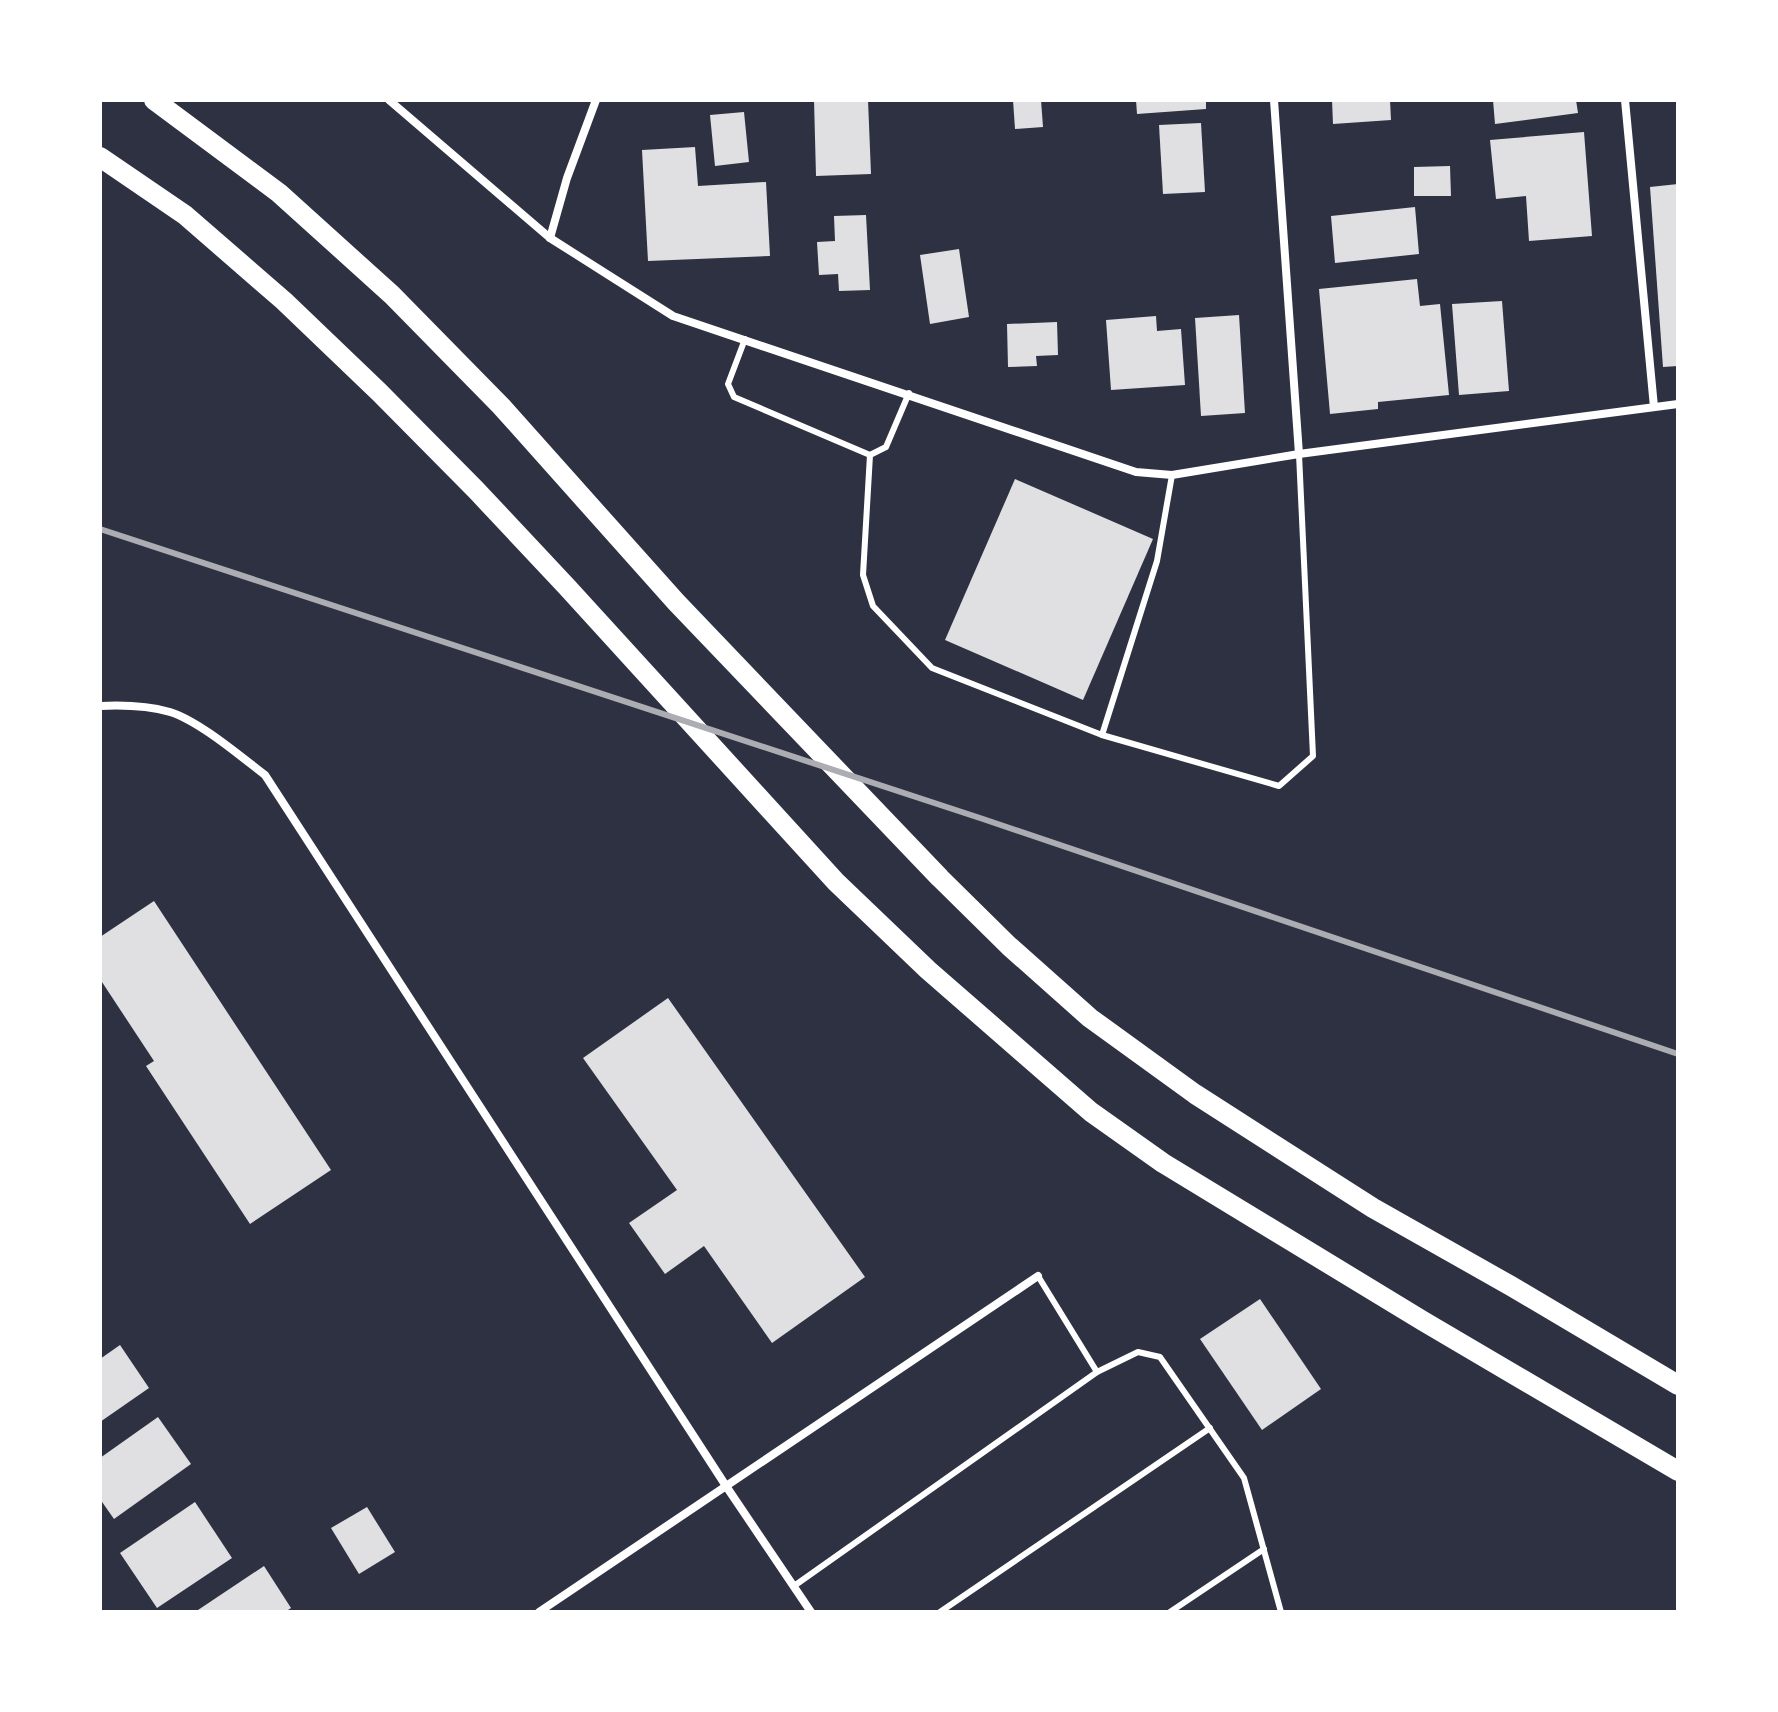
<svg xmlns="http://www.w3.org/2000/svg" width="1778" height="1712" viewBox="0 0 1778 1712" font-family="Montserrat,sans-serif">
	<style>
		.building { fill: #e0e0e3 }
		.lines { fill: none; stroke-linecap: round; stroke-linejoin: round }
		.service { stroke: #fff; stroke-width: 6 }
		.minor { stroke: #fff; stroke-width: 8 }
		.primary { stroke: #fff; stroke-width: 20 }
		.rail { stroke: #abadb3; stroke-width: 6 }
	</style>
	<rect width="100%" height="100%" fill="#2d3142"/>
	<g class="building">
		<polygon points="814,100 868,100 871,174 816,176"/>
		<polygon points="1013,100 1041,100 1043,127 1015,129"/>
		<polygon points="1136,100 1206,100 1206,109 1137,114"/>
		<polygon points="1332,100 1390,100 1391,120 1333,124"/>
		<polygon points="1493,100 1576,100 1578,113 1495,124"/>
		<polygon points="744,112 749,162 715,166 710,115"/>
		<polygon points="1201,123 1205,192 1163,194 1159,125"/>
		<polygon points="1584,132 1592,236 1529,241 1526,196 1496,199 1490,140"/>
		<polygon points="695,147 698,186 766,182 770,256 648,261 642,150"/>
		<polygon points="1450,166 1451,196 1414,196 1414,167"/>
		<polygon points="1678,184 1678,366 1663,367 1650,187"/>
		<polygon points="1415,207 1419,254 1335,263 1331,216"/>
		<polygon points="866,215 870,290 839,291 838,274 819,275 817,242 835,241 834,216"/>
		<polygon points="959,249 969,317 930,324 920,255"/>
		<polygon points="1417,279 1420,306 1440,304 1449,395 1378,402 1378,409 1330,414 1319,289"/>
		<polygon points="1502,301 1509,391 1459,395 1452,304"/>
		<polygon points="1239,315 1245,413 1201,416 1195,318"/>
		<polygon points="1156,316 1157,331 1181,329 1185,385 1111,390 1106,320"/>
		<polygon points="1057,322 1058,355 1036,356 1037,366 1008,367 1007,324"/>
		<polygon points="1015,479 1153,539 1083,700 945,640"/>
		<polygon points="154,901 331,1170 250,1224 146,1066 154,1061 100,979 100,937"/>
		<polygon points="668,998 865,1277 772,1343 704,1246 665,1274 629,1223 677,1190 583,1058"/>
		<polygon points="1260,1299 1321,1389 1262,1430 1200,1339"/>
		<polygon points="120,1345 149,1388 100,1422 100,1359"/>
		<polygon points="158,1417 191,1464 114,1519 100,1499 100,1458"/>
		<polygon points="195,1502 232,1558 157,1608 120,1553"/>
		<polygon points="367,1507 395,1552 359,1574 331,1528"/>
		<polygon points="264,1566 291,1608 285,1612 195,1612"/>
	</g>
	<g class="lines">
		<g class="service">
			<polyline points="745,339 728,384 734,397 870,455 886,447 909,393"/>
			<polyline points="870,455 863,575 873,606 932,668 1102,735 1157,561 1172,475"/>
			<polyline points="1102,735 1279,786 1313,756 1299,454"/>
			<polyline points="1038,1276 1097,1372"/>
			<polyline points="794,1586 1097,1372 1138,1352 1160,1357 1244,1478 1281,1612"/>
			<polyline points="940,1612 1210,1428"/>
			<polyline points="1170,1612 1264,1549"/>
		</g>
		<g class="minor">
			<polyline points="389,100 550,238 673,316 1136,472 1172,475 1299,454 1678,404"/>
			<polyline points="1274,100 1299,454"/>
			<polyline points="1625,100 1654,407"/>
			<polyline points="550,238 567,178 596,100"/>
			<path d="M100,706C121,705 149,706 170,712C199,721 240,756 265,775L726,1486L811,1612"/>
			<polyline points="539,1612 1038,1276"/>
		</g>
		<g class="primary">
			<polyline points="154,100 279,193 392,295 501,406 676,602 940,878 1009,946 1090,1018 1195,1094 1373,1208 1511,1286 1678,1385"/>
			<polyline points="100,157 185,215 284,301 379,392 476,490 567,587 836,882 928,970 1091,1112 1163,1163 1423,1321 1678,1471"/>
		</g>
		<polyline class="rail" points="100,529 983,819 1678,1054"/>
	</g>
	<rect width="1778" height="1712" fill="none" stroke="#ffffff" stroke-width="204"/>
</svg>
